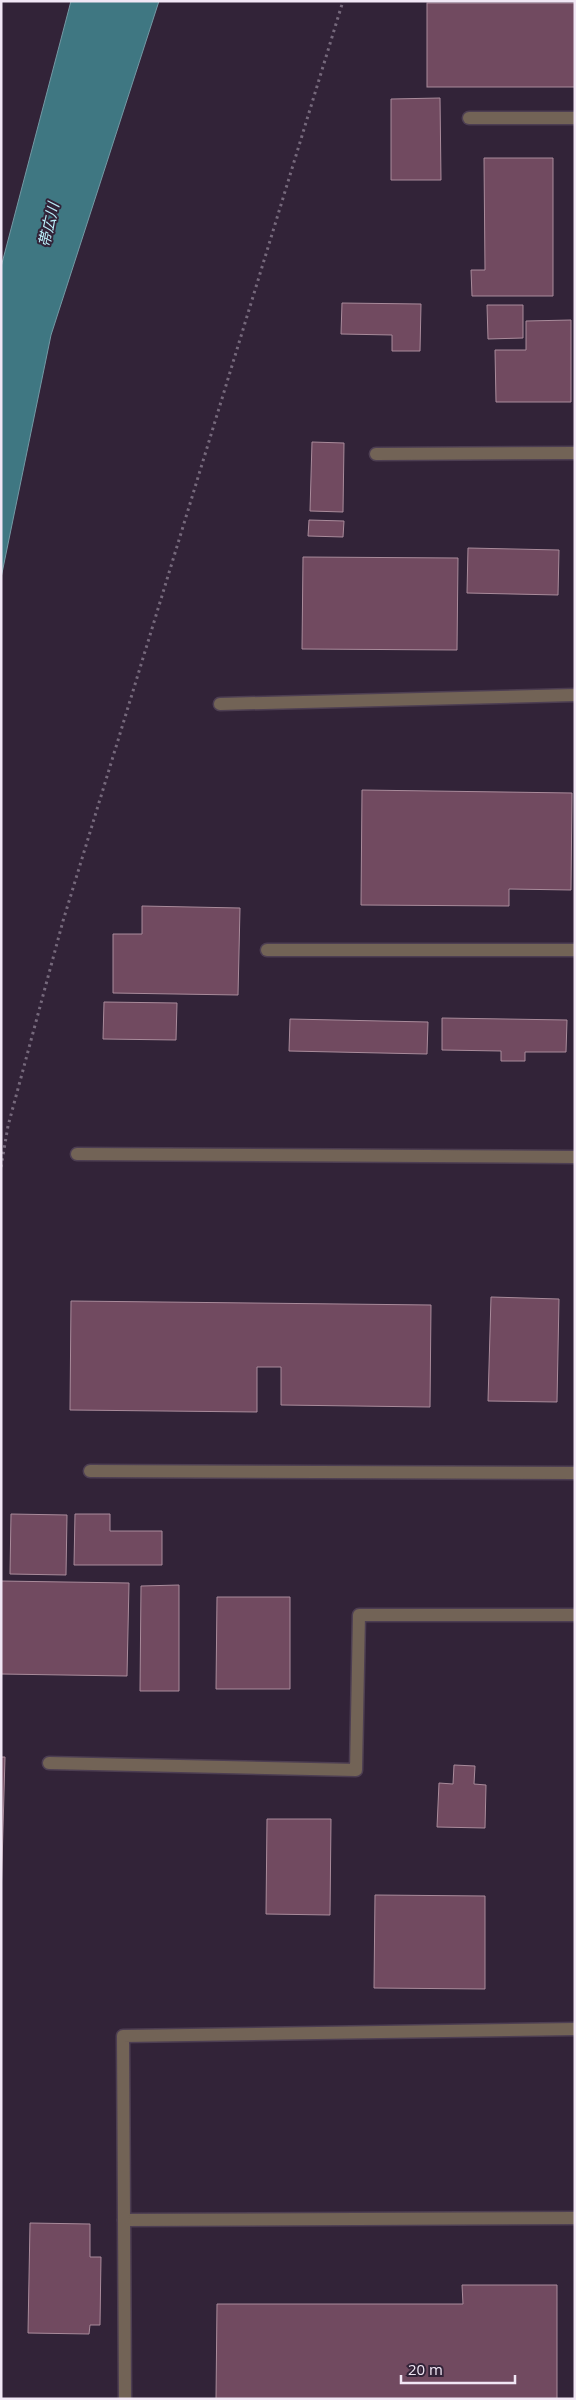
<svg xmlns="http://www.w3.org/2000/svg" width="576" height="2400" viewBox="0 0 576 2400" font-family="'Open Sans','Noto Sans JP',sans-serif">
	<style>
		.water { fill: #3f7782; stroke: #7499a4 }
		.building { fill: #714a60; stroke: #a98b9b }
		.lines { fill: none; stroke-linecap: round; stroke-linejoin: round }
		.service-casing { stroke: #4d3e52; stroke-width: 15 }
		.path { stroke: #76697c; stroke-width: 3; stroke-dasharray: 2.5 4; stroke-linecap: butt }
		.service { stroke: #726356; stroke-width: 12 }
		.labels { text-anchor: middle; stroke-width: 4; stroke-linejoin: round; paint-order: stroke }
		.water-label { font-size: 15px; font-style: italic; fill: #bbeffa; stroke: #322338 }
	</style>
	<rect width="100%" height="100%" fill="#322338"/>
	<polygon class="water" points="71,1 159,1 51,335 1,578 1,267"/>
	<g class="building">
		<rect x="427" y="3" width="148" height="84"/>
		<polygon points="440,98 441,180 391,180 391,99"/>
		<polygon points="484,158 553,158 553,296 472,296 471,270 485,270"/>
		<polygon points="342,303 421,304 420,351 392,351 392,335 341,334"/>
		<polygon points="487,305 523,305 523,338 488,339"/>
		<polygon points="571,320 571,402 496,402 495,350 526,350 526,321"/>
		<polygon points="312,442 344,443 343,512 310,511"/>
		<polygon points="309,520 344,521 343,537 308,536"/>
		<polygon points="468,548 559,550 558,595 467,593"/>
		<polygon points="303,557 458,558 457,650 302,649"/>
		<polygon points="362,790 572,793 571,890 509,889 509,906 361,905"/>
		<polygon points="142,906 240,908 238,995 113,993 113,934 142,934"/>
		<polygon points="104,1002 177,1003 176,1040 103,1039"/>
		<polygon points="442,1018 567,1020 566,1052 525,1052 525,1061 501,1061 501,1051 442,1050"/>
		<polygon points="290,1019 428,1022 427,1054 289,1051"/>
		<polygon points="491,1297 559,1299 557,1402 488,1401"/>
		<polygon points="71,1301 431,1305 430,1407 281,1405 281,1367 257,1367 257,1412 70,1410"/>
		<polygon points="11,1514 67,1515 66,1575 10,1574"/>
		<polygon points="75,1514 110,1514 110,1531 162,1531 162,1565 74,1565"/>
		<polygon points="1,1581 129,1583 127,1676 1,1674"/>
		<polygon points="179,1585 179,1691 140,1691 141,1586"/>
		<polygon points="217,1597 290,1597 290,1689 216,1689"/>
		<polygon points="1,1757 5,1757 1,1900"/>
		<polygon points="454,1765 475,1766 474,1784 486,1785 485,1828 437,1827 439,1783 453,1784"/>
		<polygon points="267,1819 331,1819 330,1915 266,1914"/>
		<polygon points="375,1895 485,1896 485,1989 374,1988"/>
		<polygon points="30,2223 90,2224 90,2257 101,2257 100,2325 90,2325 89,2334 28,2333"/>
		<polygon points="462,2285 557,2285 557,2399 216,2399 217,2304 463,2304"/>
	</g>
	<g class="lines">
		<defs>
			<g id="service">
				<polyline points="469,118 575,118"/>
				<polyline points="376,454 575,453"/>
				<polyline points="220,704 575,695"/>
				<polyline points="267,950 575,950"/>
				<polyline points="77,1154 575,1157"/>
				<polyline points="90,1471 575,1473"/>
				<polyline points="49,1763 356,1770 359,1615 575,1615"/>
				<polyline points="124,2220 575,2218"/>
				<polyline points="125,2399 123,2036 575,2029"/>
			</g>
		</defs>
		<use href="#service" class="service-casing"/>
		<polyline class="path" points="1,1167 8,1126 63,921 343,1"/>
		<use href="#service" class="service"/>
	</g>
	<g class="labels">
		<g class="water-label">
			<text transform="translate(49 225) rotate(-77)" y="5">帯広川</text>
		</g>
	</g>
	<rect width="576" height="2400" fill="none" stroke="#f1e7f5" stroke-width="5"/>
	<path d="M401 2375v8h114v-8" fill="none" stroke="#f1e7f5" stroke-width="2.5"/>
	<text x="408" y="2375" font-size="15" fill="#f1e7f5" stroke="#322338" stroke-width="4" paint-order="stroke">20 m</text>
</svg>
